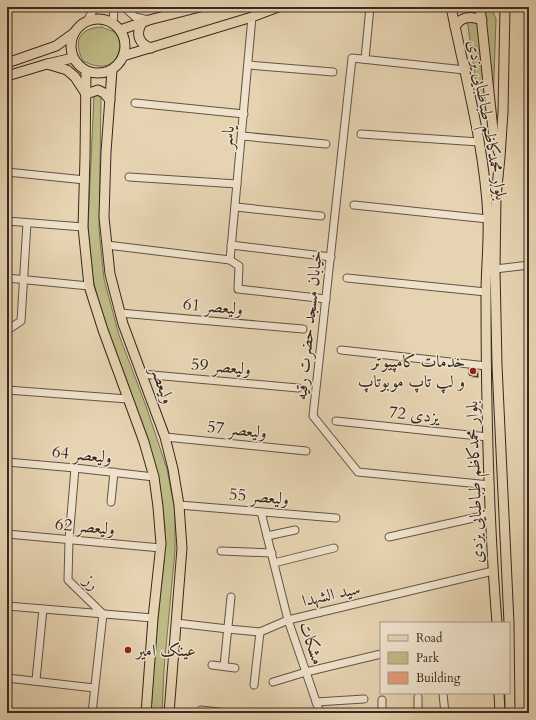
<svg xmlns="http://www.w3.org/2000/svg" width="536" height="720" viewBox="0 0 536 720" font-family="Cardo,Amiri,serif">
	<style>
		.green { fill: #bdba86; stroke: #7a7253 }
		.building { fill: #e39a78; stroke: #372920; filter: url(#shadow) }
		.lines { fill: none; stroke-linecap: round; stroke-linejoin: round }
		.minor-casing { stroke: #635444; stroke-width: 9 }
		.major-casing { stroke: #372920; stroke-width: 11 }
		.minor { stroke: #efe2cc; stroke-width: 7 }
		.major { stroke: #e6d3b1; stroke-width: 9 }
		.poi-dot { fill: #8f2418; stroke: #efe2cc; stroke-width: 1.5 }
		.labels { text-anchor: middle; stroke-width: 3; stroke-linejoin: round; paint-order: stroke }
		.street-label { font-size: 17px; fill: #372920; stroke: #efe2cc }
		.poi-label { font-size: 17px; fill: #372920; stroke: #efe2cc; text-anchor: end }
	</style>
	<defs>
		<filter id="shadow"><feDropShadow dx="3" dy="3" stdDeviation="1" flood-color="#0004"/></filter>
	</defs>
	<rect width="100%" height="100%" fill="#e6d3b1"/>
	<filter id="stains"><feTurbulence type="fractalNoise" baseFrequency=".005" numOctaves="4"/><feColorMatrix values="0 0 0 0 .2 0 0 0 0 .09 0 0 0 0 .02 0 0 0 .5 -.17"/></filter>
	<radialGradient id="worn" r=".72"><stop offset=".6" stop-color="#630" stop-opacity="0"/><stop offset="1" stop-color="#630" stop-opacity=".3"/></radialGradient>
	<g class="green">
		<polygon points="469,7 491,7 496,19 493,104 492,115 483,115 475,76 466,12"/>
		<path d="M102,27C105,29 111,30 114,32C125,41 119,65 104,66C96,67 90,64 83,61C73,41 79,28 102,27Z"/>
		<polygon points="97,94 101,97 99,230 104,279 119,335 146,406 167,469 175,511 175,550 164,669 162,713 151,713 155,648 164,562 165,527 160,488 104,323 93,279 88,226 94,95"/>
	</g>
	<polygon class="building" points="469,367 476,368 478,377 469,375"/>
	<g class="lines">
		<defs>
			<g id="minor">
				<polyline points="124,7 135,17 149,20"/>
				<polyline points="87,21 95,7"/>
				<polyline points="113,24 114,7"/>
				<polyline points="365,59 370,7"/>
				<polyline points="249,65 333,72"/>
				<polyline points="465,70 352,58 313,416 358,472 490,485"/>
				<polyline points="135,103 244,114"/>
				<polyline points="361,134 479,142"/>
				<polyline points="242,136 326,144"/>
				<polyline points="7,172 85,180"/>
				<polyline points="129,177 237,184"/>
				<polyline points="354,205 488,219"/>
				<polyline points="236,207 321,216"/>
				<polyline points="7,221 83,227"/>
				<polyline points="107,245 230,260 239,266 238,289 326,299"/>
				<polyline points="231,245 331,257"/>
				<polyline points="230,260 252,17"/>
				<polyline points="495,269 529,265"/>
				<polyline points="7,278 89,286"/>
				<polyline points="347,278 486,292"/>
				<polyline points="120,313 303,329"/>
				<polyline points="7,329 9,329 21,321 27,223"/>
				<polyline points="341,350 487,366"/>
				<polyline points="141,374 298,388"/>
				<polyline points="7,390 128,399"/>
				<polyline points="336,421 488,437"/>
				<polyline points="165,437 306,451"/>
				<polyline points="7,462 75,468 154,477"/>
				<polyline points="75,468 69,540 68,580 103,614 92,713"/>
				<polyline points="111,502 114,472"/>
				<polyline points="179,505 336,518"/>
				<polyline points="261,512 288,620 320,713"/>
				<polyline points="7,534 161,548"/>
				<polyline points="267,536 295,530"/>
				<polyline points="389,537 491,514"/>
				<polyline points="221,551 272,553"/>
				<polyline points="274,563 334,548"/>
				<polyline points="7,606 153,618"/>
				<polyline points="176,623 228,629 260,632 288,620 493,571"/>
				<polyline points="212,665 235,668"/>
				<polyline points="224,666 231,597"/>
				<polyline points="7,678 94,688"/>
				<polyline points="36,680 43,609"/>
				<polyline points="273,682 306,672 381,654"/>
				<polyline points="254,685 260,632"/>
				<polyline points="443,694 445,713"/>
				<polyline points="418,697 418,713"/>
				<polyline points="382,700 382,713"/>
				<polyline points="316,702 364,699"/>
				<polyline points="201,710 227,713"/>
			</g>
			<g id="major">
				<path d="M451,7C465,76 485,148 488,218C489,243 486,268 486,293C486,403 488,514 497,623"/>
				<polyline points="480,7 494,139 499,153"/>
				<polyline points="505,7 503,112 500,157 496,197 495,269 497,365 509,623"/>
				<circle cx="98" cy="46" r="27"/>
				<path d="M142,23C135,34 139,44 151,48"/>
				<path d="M455,27C461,16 471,16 482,20"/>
				<polyline points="120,30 149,20 200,7"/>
				<polyline points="123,56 252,17 278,7"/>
				<polyline points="7,63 56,46 74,33"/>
				<polyline points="47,64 67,70 75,77 86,94 98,90 104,93 110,100"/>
				<polyline points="112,70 106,152 104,217 110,274 123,324 165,437 173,469 179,505 182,548 169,713"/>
				<polyline points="86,71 85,157 83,227 89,286 103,330 144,442 154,477 158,507 161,544 153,618 146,713"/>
				<polyline points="7,76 47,64 73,58"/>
				<polyline points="509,625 510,713"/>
				<polyline points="499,693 500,713"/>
			</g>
		</defs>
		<use href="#minor" class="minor-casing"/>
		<use href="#major" class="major-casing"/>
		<use href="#minor" class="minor"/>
		<use href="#major" class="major"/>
	</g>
	<g class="poi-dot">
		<circle cx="473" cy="371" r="4"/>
		<circle cx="128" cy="650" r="4"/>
	</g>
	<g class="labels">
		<g class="street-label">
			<text transform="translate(488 120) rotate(80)" y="6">بلوار محمدکاظم طباطبایی یزدی</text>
			<text transform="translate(227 137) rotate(-85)" y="6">یاسر</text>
			<text transform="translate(213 306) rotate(5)" y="6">ولیعصر 61</text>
			<text transform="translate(308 325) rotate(-84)" y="6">خیابان مسجد حضرت رقیه</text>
			<text transform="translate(221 366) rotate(5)" y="6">ولیعصر 59</text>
			<text transform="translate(163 385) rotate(70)" y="6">ولیعصر</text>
			<text transform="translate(414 414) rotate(6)" y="6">یزدی 72</text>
			<text transform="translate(237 429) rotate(6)" y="6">ولیعصر 57</text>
			<text transform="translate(82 454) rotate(6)" y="6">ولیعصر 64</text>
			<text transform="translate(474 482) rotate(-92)" y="6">بلوار محمدکاظم طباطبایی یزدی</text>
			<text transform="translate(259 496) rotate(5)" y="6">ولیعصر 55</text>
			<text transform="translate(85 526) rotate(5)" y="6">ولیعصر 62</text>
			<text transform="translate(92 582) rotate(45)" y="6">رز</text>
			<text transform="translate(331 594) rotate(-13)" y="6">سید الشهدا</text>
			<text transform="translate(312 643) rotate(71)" y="6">مشکات</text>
		</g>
		<g class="poi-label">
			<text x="465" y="367">خدمات کامپیوتر<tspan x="465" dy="20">و لپ تاپ موبوتاپ</tspan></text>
			<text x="136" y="656" text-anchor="start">عینک امیر</text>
		</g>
	</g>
	<rect width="536" height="720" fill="none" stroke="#e6d3b1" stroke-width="24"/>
	<rect x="8" y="8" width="520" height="704" fill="none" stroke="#372920" stroke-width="2"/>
	<rect x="12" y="12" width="512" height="696" fill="none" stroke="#372920"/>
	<rect x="380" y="622" width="130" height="72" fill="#efe2cc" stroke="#a59887"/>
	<rect x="388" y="635" width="20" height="6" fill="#e6d3b1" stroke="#a59887"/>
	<text x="416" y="642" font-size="12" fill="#372920">Road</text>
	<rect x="388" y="652" width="20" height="12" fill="#bdba86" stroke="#a59887"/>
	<text x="416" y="662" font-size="12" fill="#372920">Park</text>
	<rect x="388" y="672" width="20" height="12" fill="#e39a78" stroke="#a59887"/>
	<text x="416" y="682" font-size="12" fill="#372920">Building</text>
	<rect width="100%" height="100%" filter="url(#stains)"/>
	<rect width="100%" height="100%" fill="url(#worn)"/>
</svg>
